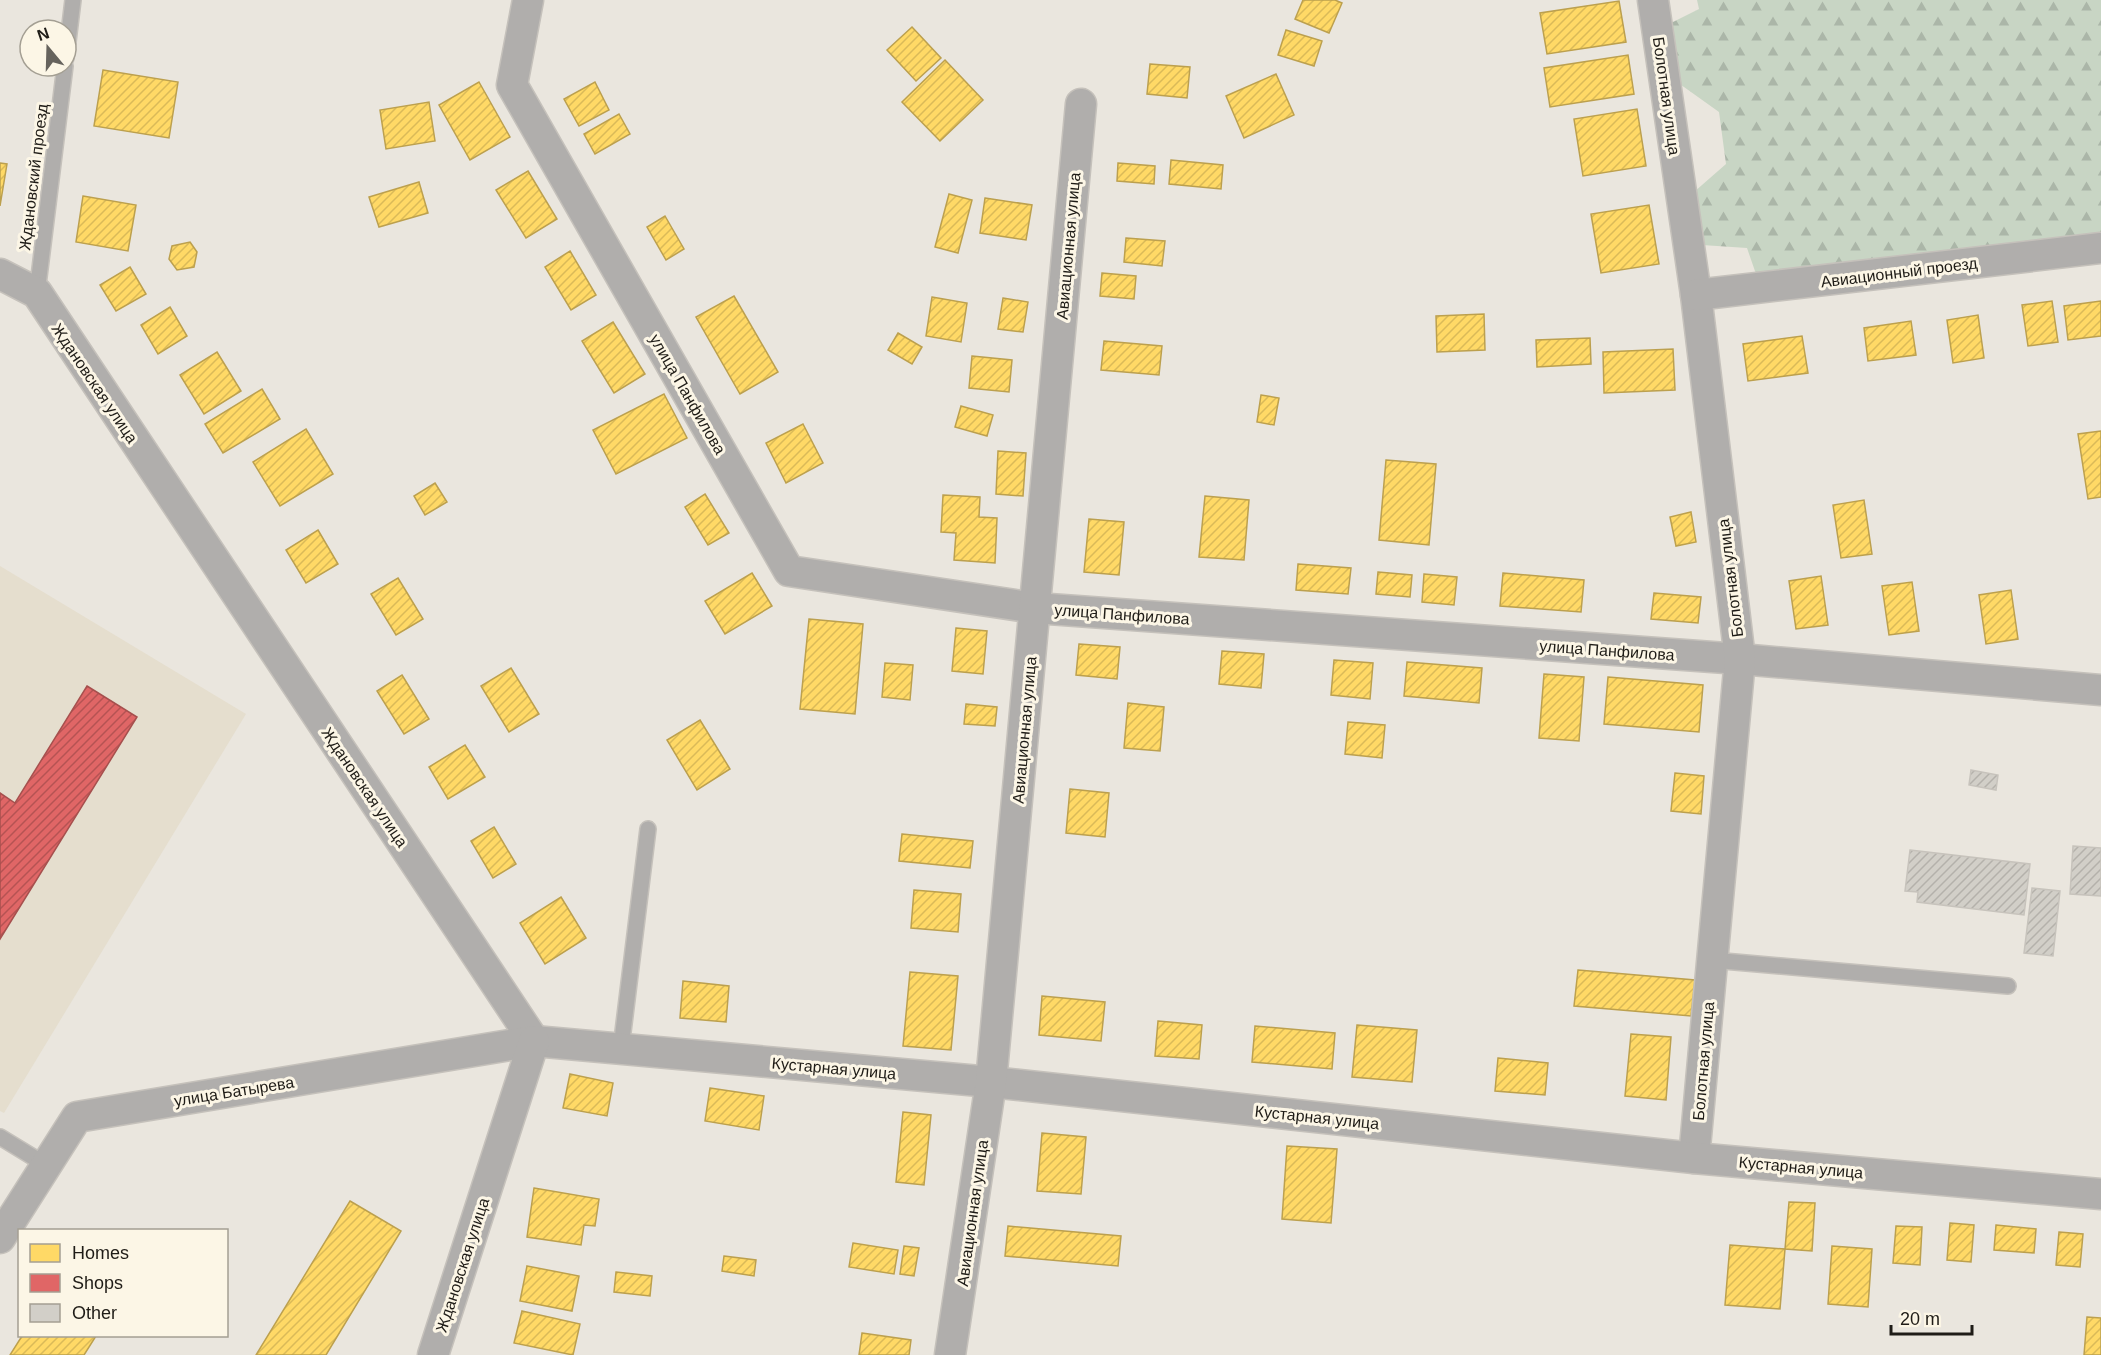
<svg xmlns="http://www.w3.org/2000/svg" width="2101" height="1355" viewBox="0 0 2101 1355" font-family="Helvetica,sans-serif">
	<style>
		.built { fill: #e5dece }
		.forest { fill: url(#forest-firs) }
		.homes { fill: url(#homes-hatch); stroke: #bca04e; stroke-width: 1.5 }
		.shops { fill: url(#shops-hatch); stroke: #a6504e; stroke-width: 1.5 }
		.building { fill: url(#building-hatch); stroke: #c7c3bc; stroke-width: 1.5 }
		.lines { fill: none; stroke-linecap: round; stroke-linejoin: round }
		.lane-casing { stroke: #c5c1bb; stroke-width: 18 }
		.street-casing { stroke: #c5c1bb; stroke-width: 33 }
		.lane { stroke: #b0aeac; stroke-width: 15 }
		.street { stroke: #b0aeac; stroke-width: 30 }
		.labels { text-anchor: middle; stroke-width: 6; stroke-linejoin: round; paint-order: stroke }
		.street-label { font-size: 16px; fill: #1f1c17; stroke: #fcf6e6 }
	</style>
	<defs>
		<pattern id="forest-firs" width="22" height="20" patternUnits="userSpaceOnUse" patternTransform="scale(1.5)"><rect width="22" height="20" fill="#c8d5c4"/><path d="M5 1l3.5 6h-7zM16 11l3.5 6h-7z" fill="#abb6a8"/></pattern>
		<pattern id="homes-hatch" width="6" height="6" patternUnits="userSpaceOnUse" patternTransform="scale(1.5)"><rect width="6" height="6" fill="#ffd966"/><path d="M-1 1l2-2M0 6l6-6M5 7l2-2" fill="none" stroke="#daba58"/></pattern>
		<pattern id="shops-hatch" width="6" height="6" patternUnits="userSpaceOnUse" patternTransform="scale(1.5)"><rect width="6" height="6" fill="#e06666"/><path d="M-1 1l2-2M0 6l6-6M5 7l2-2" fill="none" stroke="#b55353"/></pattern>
		<pattern id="building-hatch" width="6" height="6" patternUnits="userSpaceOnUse" patternTransform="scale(1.5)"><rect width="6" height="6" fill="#d2cfc8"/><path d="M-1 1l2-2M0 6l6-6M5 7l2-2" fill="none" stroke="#b4b1ab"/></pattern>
	</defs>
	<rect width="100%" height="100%" fill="#eae6de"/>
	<polygon class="built" points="0,566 246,714 4,1113 0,1111"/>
	<polygon class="forest" points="1697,0 2101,0 2101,240 1756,274 1747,248 1702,245 1694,192 1726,164 1719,112 1677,82 1667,25 1699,9"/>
	<g class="homes">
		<polygon points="1303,0 1335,0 1342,3 1329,33 1295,19"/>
		<polygon points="1619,1 1626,42 1547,54 1540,13"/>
		<polygon points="912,27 941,58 916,81 887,50"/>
		<polygon points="1286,30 1322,41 1314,66 1278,55"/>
		<polygon points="1628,55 1634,94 1550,107 1544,68"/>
		<polygon points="945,60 983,100 940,141 902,102"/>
		<polygon points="1150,64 1190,67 1187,98 1147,94"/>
		<polygon points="103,70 178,82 169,138 94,126"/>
		<polygon points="1276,74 1294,115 1244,138 1226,96"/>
		<polygon points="479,82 510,137 470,160 439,105"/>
		<polygon points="595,82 609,110 579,126 564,99"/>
		<polygon points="429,102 435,141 386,149 380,110"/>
		<polygon points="1637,109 1646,166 1583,176 1574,119"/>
		<polygon points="619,114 630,134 595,154 584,134"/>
		<polygon points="1171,160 1223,165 1221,189 1169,184"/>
		<polygon points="0,163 7,164 0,206"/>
		<polygon points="1118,163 1155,166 1154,184 1117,181"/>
		<polygon points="528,171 557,219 526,238 496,190"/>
		<polygon points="419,182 428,213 379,227 369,197"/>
		<polygon points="949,194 972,200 958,253 935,247"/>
		<polygon points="83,196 136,205 128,251 76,242"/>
		<polygon points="985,198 1032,205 1026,240 980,233"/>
		<polygon points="1649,205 1659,264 1601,273 1591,214"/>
		<polygon points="665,216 684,249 666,260 647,227"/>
		<polygon points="1126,238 1165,241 1162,266 1124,262"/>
		<polygon points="190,242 197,252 194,267 177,270 169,259 172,246"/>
		<polygon points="570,251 596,295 571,310 545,267"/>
		<polygon points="130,267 146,294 116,311 100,285"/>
		<polygon points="1102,273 1136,276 1134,299 1100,296"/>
		<polygon points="734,296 778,372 740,394 696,317"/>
		<polygon points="932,297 967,303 961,342 926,336"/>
		<polygon points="1003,298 1028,302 1023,332 998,329"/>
		<polygon points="2052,301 2058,342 2028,346 2022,305"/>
		<polygon points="2101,301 2101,336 2068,340 2064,306"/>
		<polygon points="170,307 187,336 158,354 141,325"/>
		<polygon points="1484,314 1485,350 1437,352 1436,316"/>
		<polygon points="1978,315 1984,358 1953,363 1947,320"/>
		<polygon points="1911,321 1916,355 1868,361 1864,328"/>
		<polygon points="613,322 645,374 614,393 582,341"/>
		<polygon points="898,333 922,347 912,364 888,350"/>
		<polygon points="1802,336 1808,373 1748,381 1743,344"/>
		<polygon points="1590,338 1591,364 1537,367 1536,340"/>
		<polygon points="1104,341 1162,346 1159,375 1101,370"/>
		<polygon points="1673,349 1675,390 1604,393 1603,352"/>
		<polygon points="217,352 241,391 204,414 180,375"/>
		<polygon points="972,356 1012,360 1009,392 969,388"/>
		<polygon points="262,389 280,419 223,453 205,424"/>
		<polygon points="664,394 687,438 616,474 593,430"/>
		<polygon points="1261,395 1279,398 1274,425 1257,422"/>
		<polygon points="961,406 993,415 987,436 955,427"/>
		<polygon points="803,424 823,463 786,483 766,443"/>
		<polygon points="306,429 333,474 280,506 253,462"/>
		<polygon points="2101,431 2101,497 2088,499 2078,434"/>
		<polygon points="998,451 1026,453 1023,496 996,494"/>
		<polygon points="1386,460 1436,464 1429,545 1379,540"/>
		<polygon points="435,483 447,502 425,515 414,496"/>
		<polygon points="705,494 729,533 708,545 685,507"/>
		<polygon points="943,495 980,497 979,517 997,518 995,563 954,560 956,533 941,532"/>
		<polygon points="1205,496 1249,500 1244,560 1199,557"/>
		<polygon points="1864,500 1872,554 1841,558 1833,505"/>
		<polygon points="1691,512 1696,542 1676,546 1670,517"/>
		<polygon points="1089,519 1124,522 1119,575 1084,572"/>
		<polygon points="318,530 338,564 306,583 286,550"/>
		<polygon points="1298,564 1351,568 1348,594 1296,590"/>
		<polygon points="1378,572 1412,575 1410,597 1376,594"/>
		<polygon points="752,573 772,606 725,634 705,601"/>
		<polygon points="1503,573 1584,580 1581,612 1500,606"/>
		<polygon points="1424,574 1457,577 1454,605 1422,602"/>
		<polygon points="1821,576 1828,625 1796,629 1789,581"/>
		<polygon points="398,578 423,619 396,635 371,594"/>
		<polygon points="1912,582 1919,631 1889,635 1882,586"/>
		<polygon points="2011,590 2018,639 1986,644 1979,595"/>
		<polygon points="1654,593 1701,597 1698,623 1651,619"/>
		<polygon points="809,619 863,624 855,714 800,709"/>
		<polygon points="956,628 987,631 983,674 952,671"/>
		<polygon points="1079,644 1120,647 1117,679 1076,675"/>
		<polygon points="1222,651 1264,654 1261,688 1219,684"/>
		<polygon points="1334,660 1373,663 1370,699 1331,695"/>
		<polygon points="1407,662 1482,668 1479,703 1404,696"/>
		<polygon points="885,663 913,665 910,700 882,697"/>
		<polygon points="511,668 539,714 509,732 481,686"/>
		<polygon points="1544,674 1584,677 1579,741 1539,738"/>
		<polygon points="402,675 429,719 404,734 377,691"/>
		<polygon points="1608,677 1703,685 1699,732 1604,724"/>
		<polygon points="1128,703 1164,707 1160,751 1124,748"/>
		<polygon points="966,704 997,707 995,726 964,724"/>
		<polygon points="700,720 730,769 697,790 667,740"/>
		<polygon points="1348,722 1385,725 1382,758 1345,754"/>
		<polygon points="465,745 485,777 448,799 429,767"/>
		<polygon points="1675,773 1704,776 1701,814 1671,811"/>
		<polygon points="1070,789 1109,793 1105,837 1066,833"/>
		<polygon points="494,827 516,864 493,878 471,841"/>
		<polygon points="902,834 973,841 970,868 899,861"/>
		<polygon points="914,890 961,894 958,932 911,928"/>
		<polygon points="561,897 586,938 545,964 520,923"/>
		<polygon points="1578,970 1695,980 1691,1016 1574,1006"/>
		<polygon points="910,972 958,976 951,1050 903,1046"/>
		<polygon points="683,981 729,986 726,1022 680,1018"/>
		<polygon points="1042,996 1105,1002 1101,1041 1039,1035"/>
		<polygon points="1158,1021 1202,1025 1199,1059 1155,1056"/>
		<polygon points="1357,1025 1417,1030 1412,1082 1352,1077"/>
		<polygon points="1255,1026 1335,1033 1332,1069 1252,1062"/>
		<polygon points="1631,1034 1671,1037 1666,1100 1625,1096"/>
		<polygon points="1498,1058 1548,1063 1545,1095 1495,1091"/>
		<polygon points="570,1074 613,1083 607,1116 563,1108"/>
		<polygon points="710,1088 764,1096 759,1130 705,1121"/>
		<polygon points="903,1112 931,1115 924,1185 896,1182"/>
		<polygon points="1042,1133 1086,1137 1081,1194 1037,1191"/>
		<polygon points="1287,1146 1337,1149 1331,1223 1282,1219"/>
		<polygon points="534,1188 599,1199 595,1226 584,1225 581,1245 527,1237"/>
		<polygon points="350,1201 401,1231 326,1355 256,1355"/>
		<polygon points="1789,1202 1815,1203 1812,1251 1785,1249"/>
		<polygon points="1950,1223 1974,1225 1971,1262 1947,1260"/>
		<polygon points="1996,1225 2036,1229 2034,1253 1994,1250"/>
		<polygon points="1008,1226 1121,1236 1118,1266 1005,1256"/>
		<polygon points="1896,1226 1922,1227 1920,1265 1893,1263"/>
		<polygon points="2059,1232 2083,1234 2080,1267 2056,1265"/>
		<polygon points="853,1243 898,1250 894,1274 849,1267"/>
		<polygon points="1730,1245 1785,1249 1780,1309 1725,1305"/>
		<polygon points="904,1246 919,1248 914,1276 900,1274"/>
		<polygon points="1832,1246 1872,1249 1868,1307 1828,1304"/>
		<polygon points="724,1256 756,1260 754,1276 722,1271"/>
		<polygon points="527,1266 579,1276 572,1311 520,1301"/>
		<polygon points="616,1272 652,1276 650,1296 614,1292"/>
		<polygon points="522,1311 580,1324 573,1355 514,1343"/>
		<polygon points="2087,1317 2101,1318 2101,1355 2084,1355"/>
		<polygon points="862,1333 911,1340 909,1355 859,1355"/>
		<polygon points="22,1336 96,1336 84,1355 10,1355"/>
	</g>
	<polygon class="shops" points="87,686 137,717 0,939 0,793 15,803"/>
	<g class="building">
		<polygon points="1971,770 1998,775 1996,790 1969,785"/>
		<polygon points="2073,846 2101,848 2101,896 2070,894"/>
		<polygon points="1910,850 2030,864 2024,915 1917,902 1918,892 1905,891"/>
		<polygon points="2032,888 2060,891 2053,956 2024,953"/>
	</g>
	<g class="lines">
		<defs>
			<g id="lane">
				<polyline points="66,58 73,0"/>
				<polyline points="37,293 65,66"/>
				<polyline points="1712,960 2008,986"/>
				<polyline points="621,1048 648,829"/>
				<polyline points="0,1137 46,1165"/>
			</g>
			<g id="street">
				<polyline points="528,0 512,85 789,571 1035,608 1740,659 2101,690"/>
				<polyline points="1653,0 1696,295 1740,659 1694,1158"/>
				<polyline points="0,274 37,293 534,1041"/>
				<polyline points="1696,295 2101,248"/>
				<polyline points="0,1238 77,1117 534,1041 991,1082 1694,1158 2101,1194"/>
				<polyline points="433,1355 534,1041"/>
				<polyline points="950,1355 991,1082 1081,104"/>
			</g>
		</defs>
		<use href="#lane" class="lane-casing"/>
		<use href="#street" class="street-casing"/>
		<use href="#lane" class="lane"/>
		<use href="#street" class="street"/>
	</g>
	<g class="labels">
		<g class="street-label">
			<text transform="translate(1667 96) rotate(82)" y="6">Болотная улица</text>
			<text transform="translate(33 177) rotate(-83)" y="6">Ждановский проезд</text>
			<text transform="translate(1068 246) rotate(-85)" y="6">Авиационная улица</text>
			<text transform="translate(1899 272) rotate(-7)" y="6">Авиационный проезд</text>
			<text transform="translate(95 383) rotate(56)" y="6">Ждановская улица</text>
			<text transform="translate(688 394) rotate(60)" y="6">улица Панфилова</text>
			<text transform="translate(1730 578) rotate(-97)" y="6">Болотная улица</text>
			<text transform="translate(1122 614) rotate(4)" y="6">улица Панфилова</text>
			<text transform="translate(1607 650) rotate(4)" y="6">улица Панфилова</text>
			<text transform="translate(1024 730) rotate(-85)" y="6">Авиационная улица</text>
			<text transform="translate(365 787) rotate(56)" y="6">Ждановская улица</text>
			<text transform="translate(1703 1061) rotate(-85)" y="6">Болотная улица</text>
			<text transform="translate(834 1068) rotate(5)" y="6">Кустарная улица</text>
			<text transform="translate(234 1091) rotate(-9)" y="6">улица Батырева</text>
			<text transform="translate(1317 1117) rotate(6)" y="6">Кустарная улица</text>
			<text transform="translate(1801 1167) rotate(5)" y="6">Кустарная улица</text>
			<text transform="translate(972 1213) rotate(-82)" y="6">Авиационная улица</text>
			<text transform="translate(462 1265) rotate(-72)" y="6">Ждановская улица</text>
		</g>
	</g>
	<rect x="18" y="1229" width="210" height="108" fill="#fcf6e6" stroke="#a49f93" stroke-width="1.5"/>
	<rect x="30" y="1244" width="30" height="18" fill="#ffd966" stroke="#a49f93" stroke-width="1.5"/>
	<text x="72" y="1259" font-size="18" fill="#1f1c17">Homes</text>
	<rect x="30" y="1274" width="30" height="18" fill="#e06666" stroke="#a49f93" stroke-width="1.5"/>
	<text x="72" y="1289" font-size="18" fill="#1f1c17">Shops</text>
	<rect x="30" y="1304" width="30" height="18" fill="#d2cfc8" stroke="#a49f93" stroke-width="1.5"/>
	<text x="72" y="1319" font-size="18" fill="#1f1c17">Other</text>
	<g transform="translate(48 48) rotate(341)"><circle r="28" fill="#fcf6e6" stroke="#a49f93" stroke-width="1.5"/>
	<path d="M0-4.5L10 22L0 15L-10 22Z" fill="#66635d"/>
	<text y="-9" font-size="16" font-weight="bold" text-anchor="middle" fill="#1f1c17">N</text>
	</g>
	<path d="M1891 1325v9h81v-9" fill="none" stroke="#1f1c17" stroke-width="3"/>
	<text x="1900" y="1325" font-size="18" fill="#1f1c17" stroke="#fcf6e6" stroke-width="4.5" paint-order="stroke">20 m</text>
</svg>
